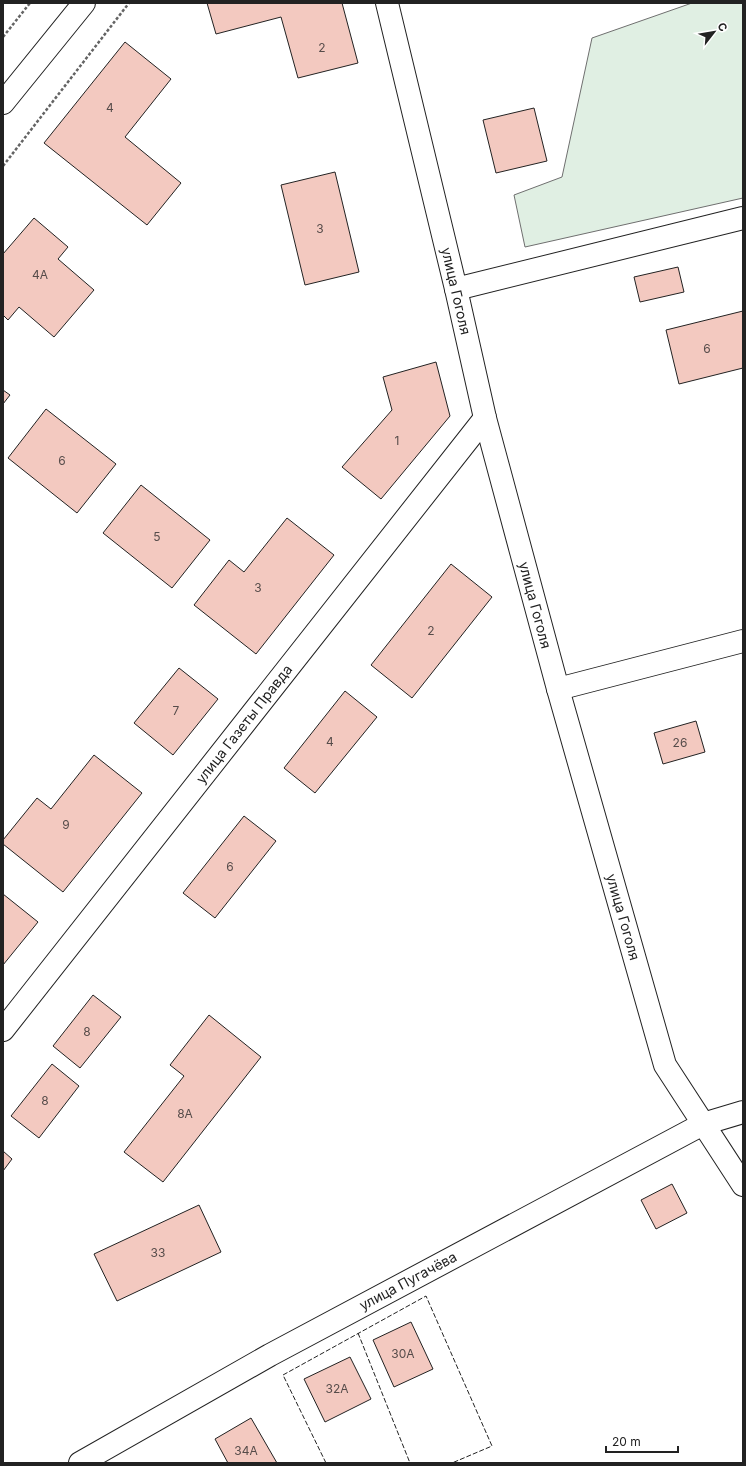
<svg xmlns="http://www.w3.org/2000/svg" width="746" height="1466" viewBox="0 0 746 1466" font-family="Inter,sans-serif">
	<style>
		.green { fill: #e0efe3; stroke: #6f6f6f }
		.building { fill: #f3c9c0; stroke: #222 }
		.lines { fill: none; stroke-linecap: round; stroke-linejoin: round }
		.minor-casing { stroke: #222; stroke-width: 24 }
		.major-casing { stroke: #222; stroke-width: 24 }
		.path { stroke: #646464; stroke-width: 2.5; stroke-dasharray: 3 2; stroke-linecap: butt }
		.minor { stroke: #fff; stroke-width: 22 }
		.major { stroke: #fff; stroke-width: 22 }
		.fence { stroke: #222; stroke-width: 1; stroke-dasharray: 5 2; stroke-linecap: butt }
		.labels { text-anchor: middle; stroke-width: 3; stroke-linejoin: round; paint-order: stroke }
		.number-label { font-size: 12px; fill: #564c4a }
		.street-label { font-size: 14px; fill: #222; stroke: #fff }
	</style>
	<rect width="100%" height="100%" fill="#fff"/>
	<polygon class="green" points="692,3 743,3 743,198 525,247 514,195 562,177 592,38"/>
	<g class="building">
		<polygon points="207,3 342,3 358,63 298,78 281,17 216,34"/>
		<polygon points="125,42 171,79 125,137 181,183 147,225 44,143"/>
		<polygon points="534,108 547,161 496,173 483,120"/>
		<polygon points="335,172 359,272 305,285 281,185"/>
		<polygon points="34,218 68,247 58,259 94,290 54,337 19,307 8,320 3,315 3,254"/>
		<polygon points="678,267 684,292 640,302 634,277"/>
		<polygon points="743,311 743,368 679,384 666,330"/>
		<polygon points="436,362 450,416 381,499 342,467 392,410 383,377"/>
		<polygon points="3,390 10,395 3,404"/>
		<polygon points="46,409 116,464 77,513 8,458"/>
		<polygon points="141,485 210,540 172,588 103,533"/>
		<polygon points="287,518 334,555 256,654 194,605 229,560 244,572"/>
		<polygon points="451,564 492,597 412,698 371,665"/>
		<polygon points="179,668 218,699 173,755 134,723"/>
		<polygon points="345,691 377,717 315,793 284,768"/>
		<polygon points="696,721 705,752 663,764 654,733"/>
		<polygon points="94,755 142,793 63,892 3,844 3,840 37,798 51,809"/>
		<polygon points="244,816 276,841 215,918 183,893"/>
		<polygon points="3,894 38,922 3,965"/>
		<polygon points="93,995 121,1017 80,1068 53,1046"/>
		<polygon points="209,1015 261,1057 163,1182 124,1152 184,1076 170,1065"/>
		<polygon points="52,1064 79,1086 39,1138 11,1116"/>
		<polygon points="3,1151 12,1159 3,1171"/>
		<polygon points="672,1184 687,1213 656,1229 641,1200"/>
		<polygon points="199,1205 221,1252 117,1301 94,1254"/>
		<polygon points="411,1322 433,1369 394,1387 373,1340"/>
		<polygon points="350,1357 371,1399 325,1422 304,1379"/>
		<polygon points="251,1418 277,1463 228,1463 215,1439"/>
	</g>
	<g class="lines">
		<defs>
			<g id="minor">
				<polyline points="387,3 456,289 485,418 558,689 665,1065 743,1185"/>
				<polyline points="456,289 743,218"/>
				<polyline points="558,689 743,641"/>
				<polyline points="3,1030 485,418"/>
				<polyline points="80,1463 270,1355 703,1124 743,1112"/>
			</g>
			<polyline id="major" points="3,103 84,3"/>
		</defs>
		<use href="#minor" class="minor-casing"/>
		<use href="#major" class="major-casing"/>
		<g class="path">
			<polyline points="3,37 30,3"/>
			<polyline points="3,166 129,3"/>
		</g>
		<use href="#minor" class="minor"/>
		<use href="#major" class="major"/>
		<g class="fence">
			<polyline points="358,1333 410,1463"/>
			<polyline points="326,1463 283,1375 426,1296 492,1446 452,1463"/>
		</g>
	</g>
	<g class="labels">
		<g class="number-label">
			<text x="322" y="52">2</text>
			<text x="110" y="112">4</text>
			<text x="320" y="233">3</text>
			<text x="40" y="279">4А</text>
			<text x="707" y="353">6</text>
			<text x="397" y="445">1</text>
			<text x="62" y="465">6</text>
			<text x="157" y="541">5</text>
			<text x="258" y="592">3</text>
			<text x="431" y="635">2</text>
			<text x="176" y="715">7</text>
			<text x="330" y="746">4</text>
			<text x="680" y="747">26</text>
			<text x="66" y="829">9</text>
			<text x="230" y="871">6</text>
			<text x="87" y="1036">8</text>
			<text x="45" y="1105">8</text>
			<text x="185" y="1118">8А</text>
			<text x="158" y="1257">33</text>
			<text x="403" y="1358">30А</text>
			<text x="337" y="1393">32А</text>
			<text x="246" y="1455">34А</text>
		</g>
		<g class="street-label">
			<text transform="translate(456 291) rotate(77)" y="5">улица Гоголя</text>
			<text transform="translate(535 605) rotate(75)" y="5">улица Гоголя</text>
			<text transform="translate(244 724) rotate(-52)" y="5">улица Газеты Правда</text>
			<text transform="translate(623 917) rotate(74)" y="5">улица Гоголя</text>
			<text transform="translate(408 1281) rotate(-28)" y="5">улица Пугачёва</text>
		</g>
	</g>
	<rect width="746" height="1466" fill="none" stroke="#222222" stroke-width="8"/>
	<g transform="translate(714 32) rotate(59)" stroke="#ffffff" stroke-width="3" paint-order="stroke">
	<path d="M0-3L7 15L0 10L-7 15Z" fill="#222222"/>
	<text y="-6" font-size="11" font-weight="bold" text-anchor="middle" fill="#222222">С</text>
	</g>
	<path d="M606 1446v6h72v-6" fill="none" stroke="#222222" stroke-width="2"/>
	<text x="612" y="1446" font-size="12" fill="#222222" stroke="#ffffff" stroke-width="3" paint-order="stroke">20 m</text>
</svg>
